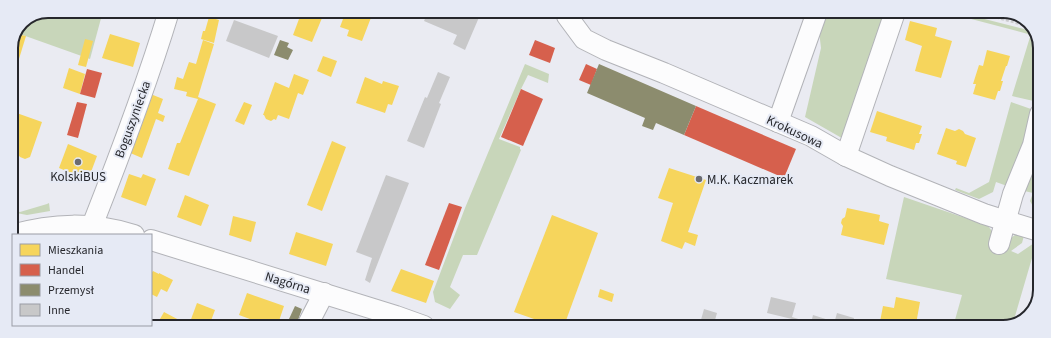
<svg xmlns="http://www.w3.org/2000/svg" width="1051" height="338" viewBox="0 0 1051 338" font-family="'Source Sans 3',sans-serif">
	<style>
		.green { fill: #c8d6ba }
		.homes { fill: #f6d55c }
		.shops { fill: #d6604d }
		.industry { fill: #8c8c6e }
		.building { fill: #c8c8c9 }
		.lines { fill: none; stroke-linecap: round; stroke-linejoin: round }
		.minor-casing { stroke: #b2b3b8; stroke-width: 22 }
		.path { stroke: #cacbcd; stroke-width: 2.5; stroke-dasharray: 3 2; stroke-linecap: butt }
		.minor { stroke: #fcfcfd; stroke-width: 20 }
		.poi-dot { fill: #6b6c71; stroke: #e6eaf5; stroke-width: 1.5 }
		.labels { text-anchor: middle; stroke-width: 4; stroke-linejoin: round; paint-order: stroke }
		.street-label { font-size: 13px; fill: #26272c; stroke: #e6eaf5 }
		.poi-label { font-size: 13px; fill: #26272c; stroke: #e6eaf5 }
		.rim { fill: none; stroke: #26272c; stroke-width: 2 }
	</style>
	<rect width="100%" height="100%" fill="#eaebf2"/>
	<g class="green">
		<polygon points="48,11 103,11 90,59 17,33 22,22"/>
		<polygon points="825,12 890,12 847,141 805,117 821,48 819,31"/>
		<polygon points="957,12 1028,30 1037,46 1040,46 1040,95 1038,102 1012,96 1030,37 1028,34 956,15"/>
		<polygon points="525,64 549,74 548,83 528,75 521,89 499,139 520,147 520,149 521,150 477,255 463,255 450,287 460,295 450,309 435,302 433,292 465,208"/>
		<polygon points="1011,102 1031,109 1035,116 1010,187 996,182 993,192 979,199 955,190 956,188 969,193 989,182"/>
		<polygon points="1039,140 1039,193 1038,196 1039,198 1039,217 1030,201 1033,193 1020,190"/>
		<polygon points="904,197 977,222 986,223 994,234 1008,240 1015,235 1025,232 1022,243 1011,251 1018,254 1037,241 1013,323 1003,327 953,327 962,295 886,279"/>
		<polygon points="49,203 50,211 27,215 11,212 11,210 20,212 47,204"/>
	</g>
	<g class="homes">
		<polygon points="302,11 305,11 322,18 312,42 293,35"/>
		<polygon points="346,11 353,11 360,14 362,11 372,15 362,41 347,36 349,30 340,27"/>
		<polygon points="209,17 219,20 214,43 201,39 203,31 205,31"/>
		<polygon points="910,21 937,28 935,36 952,41 941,78 915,71 922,46 905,40"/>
		<polygon points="17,34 26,36 11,85 11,48"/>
		<polygon points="110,34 140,43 133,67 102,58"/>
		<polygon points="85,39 93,41 86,67 78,65"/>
		<polygon points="203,40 214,44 198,97 216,104 189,176 168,169 177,143 180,143 198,99 186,96 187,92 174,89 177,77 183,79 189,62 196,64"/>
		<polygon points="987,50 1010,56 1007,66 1006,66 1001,81 1003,81 1000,91 998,91 995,100 973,94 976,84 973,84 979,65 983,66"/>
		<polygon points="323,56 337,61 331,77 317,71"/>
		<polygon points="69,68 85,74 80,94 63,88"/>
		<polygon points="294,74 309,80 303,95 298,93 289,119 278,115 276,120 274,119 271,121 266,119 264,115 263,115 275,82 289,88"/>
		<polygon points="365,77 382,84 383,81 399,86 392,105 388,104 385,113 356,103"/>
		<polygon points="148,93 163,99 158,113 165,116 163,122 156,119 142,158 128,152"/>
		<polygon points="244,102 252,105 244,125 235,121"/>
		<polygon points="11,111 42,122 30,157 25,159 20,157 17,153 17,151 11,149"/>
		<polygon points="877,111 922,126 919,134 922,134 919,143 916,143 914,150 886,141 887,137 870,132"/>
		<polygon points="946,128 955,131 959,129 963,131 965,134 976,138 966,167 956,164 957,161 937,154"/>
		<polygon points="332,141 346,147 322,211 307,205"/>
		<polygon points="68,144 97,156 88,180 59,168"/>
		<polygon points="669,168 706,180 688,232 698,235 695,246 685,242 682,249 661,241 673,203 658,198"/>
		<polygon points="129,174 141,178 143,174 156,179 146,206 121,197"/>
		<polygon points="185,195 209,205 201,226 177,217"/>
		<polygon points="847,208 880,215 879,221 889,224 884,245 841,235 843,226 841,223 842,219 845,217"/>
		<polygon points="552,215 598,233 564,326 554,326 514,312"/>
		<polygon points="233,216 256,222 251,242 229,235"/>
		<polygon points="296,232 333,244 326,266 289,254"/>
		<polygon points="401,269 434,281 426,303 391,291"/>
		<polygon points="153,271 159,274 159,273 173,280 167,292 161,289 157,297 151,294 151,274"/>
		<polygon points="600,289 614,294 612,302 598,297"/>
		<polygon points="247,293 284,306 279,321 286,324 285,326 269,326 239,315"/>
		<polygon points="896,297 920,302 916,324 926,327 879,327 883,306 894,308"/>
		<polygon points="197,303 215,310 209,326 202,326 190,322"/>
		<polygon points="164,312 181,321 178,326 156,326"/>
	</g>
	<g class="shops">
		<polygon points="535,40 555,48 550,63 529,55"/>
		<polygon points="586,64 597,69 591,85 579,80"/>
		<polygon points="87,69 102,73 95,98 80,94"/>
		<polygon points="521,89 543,99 523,146 501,137"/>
		<polygon points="77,102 87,104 78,138 67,135"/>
		<polygon points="696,106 796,149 784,178 684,135"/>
		<polygon points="449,203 462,207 439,270 425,265"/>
	</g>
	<g class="industry">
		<polygon points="280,40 289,43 287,47 293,50 288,60 274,55"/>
		<polygon points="599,64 696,106 684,135 656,123 653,130 642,126 645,118 587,93"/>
		<polygon points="295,306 302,309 297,323 289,319"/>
	</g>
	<g class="building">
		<polygon points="428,12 471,12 480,15 465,50 453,44 457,35 424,21"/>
		<polygon points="234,20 278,36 269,58 226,41"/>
		<polygon points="438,72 450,77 439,103 441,104 424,148 407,141 425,97 427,98"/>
		<polygon points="386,175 409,183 370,283 365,280 372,258 356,252"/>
		<polygon points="771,297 796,303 792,317 811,323 813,315 832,321 830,327 789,327 792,319 767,313"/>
		<polygon points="704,309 717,313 713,327 699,327"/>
		<polygon points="837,313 854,318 852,327 833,327"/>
	</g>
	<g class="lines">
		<defs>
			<g id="minor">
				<polyline points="566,12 567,16 584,39 606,50 664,73 811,136 846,156 890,176 984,214 1006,221 1039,231"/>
				<polyline points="778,122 817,12"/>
				<polyline points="846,156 895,12"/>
				<path d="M92,226C120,155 147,84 169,11"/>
				<path d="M11,235C54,223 92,222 134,235"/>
				<polyline points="151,240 396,316 424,326"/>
				<polyline points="999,244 1013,194 1033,145 1040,114"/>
				<polyline points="307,326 324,293"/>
			</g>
		</defs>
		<use href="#minor" class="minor-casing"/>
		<g class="path">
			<polyline points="977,12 1031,27 1035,34"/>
			<polyline points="442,321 462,326"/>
		</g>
		<use href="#minor" class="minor"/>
	</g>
	<g class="poi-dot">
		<circle cx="78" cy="162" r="4"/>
		<circle cx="699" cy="179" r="4"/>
	</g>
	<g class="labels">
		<g class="street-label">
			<text transform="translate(132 119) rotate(-70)" y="5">Boguszyniecka</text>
			<text transform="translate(795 131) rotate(25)" y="5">Krokusowa</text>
			<text transform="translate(288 282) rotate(17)" y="5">Nagórna</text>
		</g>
		<g class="poi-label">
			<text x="78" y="181">KolskiBUS</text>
			<text x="707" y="184" text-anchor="start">M.K. Kaczmarek</text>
		</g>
	</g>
	<path d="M0 0H1051V338H0ZM48 18H1003A30 30 0 0 1 1033 48V290A30 30 0 0 1 1003 320H48A30 30 0 0 1 18 290V48A30 30 0 0 1 48 18Z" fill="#e6eaf5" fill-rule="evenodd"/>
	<path class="rim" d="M48 18H1003A30 30 0 0 1 1033 48V290A30 30 0 0 1 1003 320H48A30 30 0 0 1 18 290V48A30 30 0 0 1 48 18Z"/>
	<rect x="12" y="234" width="140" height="92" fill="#e6eaf5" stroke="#999ca5"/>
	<rect x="20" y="244" width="20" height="12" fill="#f6d55c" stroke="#999ca5"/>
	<text x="48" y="254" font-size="12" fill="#26272c">Mieszkania</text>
	<rect x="20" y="264" width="20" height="12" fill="#d6604d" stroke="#999ca5"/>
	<text x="48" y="274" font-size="12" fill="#26272c">Handel</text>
	<rect x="20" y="284" width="20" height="12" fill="#8c8c6e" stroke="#999ca5"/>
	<text x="48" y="294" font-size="12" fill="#26272c">Przemysł</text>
	<rect x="20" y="304" width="20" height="12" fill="#c8c8c9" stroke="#999ca5"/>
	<text x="48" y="314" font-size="12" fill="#26272c">Inne</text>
</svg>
